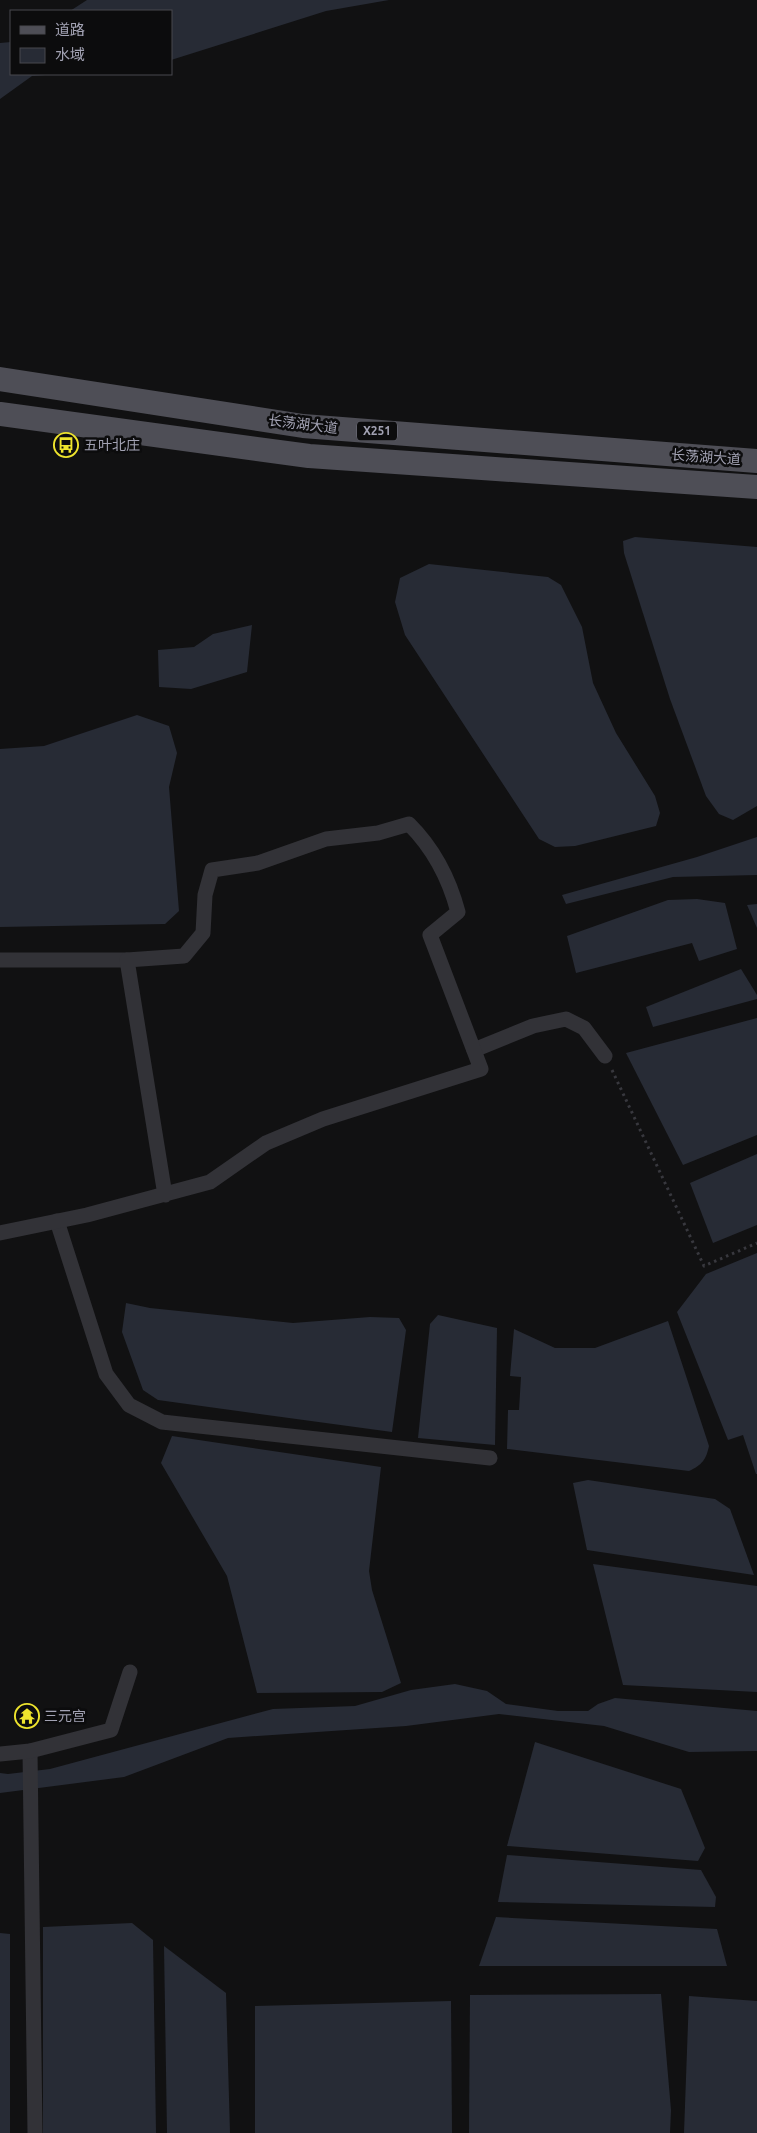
<svg xmlns="http://www.w3.org/2000/svg" width="757" height="2133" viewBox="0 0 757 2133" font-family="Ubuntu,'Noto Sans SC',sans-serif">
	<style>
		.water { fill: #272b35 }
		.lines { fill: none; stroke-linecap: round; stroke-linejoin: round }
		.path { stroke: #38383e; stroke-width: 3; stroke-dasharray: 2.5 4; stroke-linecap: butt }
		.street { stroke: #323237; stroke-width: 15 }
		.primary { stroke: #4e4e56; stroke-width: 24 }
		.labels { text-anchor: middle; stroke-width: 5; stroke-linejoin: round; paint-order: stroke }
		.shield { fill: #0c0c0d; stroke: #757581; stroke-width: 1 }
		.shield-label { font-size: 12px; font-weight: bold; fill: #a2a2b3 }
		.street-label { font-size: 14px; fill: #a2a2b3; stroke: #0c0c0d }
		.poi-label { font-size: 14px; fill: #a2a2b3; stroke: #0c0c0d; text-anchor: start }
	</style>
	<rect width="100%" height="100%" fill="#111112"/>
	<g class="water">
		<polygon points="87,0 389,0 326,11 171,60 171,11 70,11"/>
		<polygon points="11,42 11,74 59,74 32,76 0,99 0,43"/>
		<polygon points="635,537 757,547 757,806 733,820 719,814 706,796 670,699 624,553 623,541"/>
		<polygon points="429,564 548,577 561,585 582,627 593,683 616,733 655,796 660,813 656,826 575,846 555,847 539,839 405,635 395,602 400,578"/>
		<polygon points="252,625 247,672 191,689 159,687 158,650 194,647 213,634"/>
		<polygon points="137,715 169,726 177,753 169,787 179,911 165,924 0,927 0,749 44,746"/>
		<polygon points="757,837 757,875 673,877 566,904 562,895 697,857"/>
		<polygon points="697,899 725,903 737,949 699,961 692,943 576,973 567,936 668,900"/>
		<polygon points="757,904 757,928 747,905"/>
		<polygon points="741,969 757,995 757,999 653,1027 646,1007"/>
		<polygon points="757,1018 757,1135 683,1165 626,1053"/>
		<polygon points="757,1154 757,1225 713,1243 690,1183"/>
		<polygon points="757,1253 757,1474 756,1474 743,1435 728,1440 677,1312 706,1274"/>
		<polygon points="126,1303 150,1308 293,1323 370,1317 399,1318 406,1330 392,1432 158,1400 143,1390 122,1332"/>
		<polygon points="438,1315 497,1328 495,1445 418,1438 430,1324"/>
		<path d="M668,1321L709,1446C706,1460 702,1465 689,1471L507,1449L508,1410H519L521,1377L510,1376L514,1329L555,1348H595Z"/>
		<polygon points="172,1436 381,1467 369,1571 372,1590 401,1683 382,1692 257,1693 227,1576 161,1463"/>
		<polygon points="588,1480 715,1499 730,1509 754,1575 587,1550 573,1483"/>
		<polygon points="593,1564 757,1586 757,1692 623,1685"/>
		<polygon points="455,1684 487,1691 506,1704 558,1711 588,1711 598,1704 615,1698 757,1711 757,1751 689,1752 604,1726 499,1714 406,1726 228,1738 124,1777 0,1793 0,1773 8,1774 50,1769 273,1709 355,1706 411,1690"/>
		<polygon points="535,1742 681,1789 705,1848 698,1861 507,1846"/>
		<polygon points="507,1855 701,1870 716,1897 715,1907 498,1902"/>
		<polygon points="496,1917 717,1929 727,1966 479,1966"/>
		<polygon points="132,1923 153,1940 156,2133 43,2133 43,1927"/>
		<polygon points="0,1933 10,1934 10,2133 0,2133"/>
		<polygon points="164,1946 226,1993 230,2133 167,2133"/>
		<polygon points="661,1994 671,2110 670,2133 469,2133 470,1995"/>
		<polygon points="689,1996 757,2001 757,2133 684,2133"/>
		<polygon points="451,2001 452,2133 255,2133 255,2006"/>
	</g>
	<g class="lines">
		<polyline class="path" points="612,1070 704,1266 757,1243"/>
		<g class="street">
			<polyline points="0,960 127,960"/>
			<polyline points="474,1050 533,1026 566,1019 584,1028 605,1056"/>
			<polyline points="57,1221 106,1374 129,1405 162,1422 490,1458"/>
			<path d="M0,1233L87,1215L210,1182L266,1143L323,1119L481,1069L430,935L458,912C449,878 434,849 409,824L378,833L326,839L258,863L212,870L205,895L203,933L184,956L127,960L165,1195"/>
			<polyline points="30,1751 35,2133"/>
			<polyline points="0,1754 30,1751 111,1730 130,1672"/>
		</g>
		<g class="primary">
			<polyline points="0,379 303,426 757,461"/>
			<polyline points="0,414 309,456 757,487"/>
		</g>
	</g>
	<defs>
		<symbol id="bus-ring" viewBox="-11 -11 22 22"><circle r="9.5" fill="#0c0c0d" stroke="#eee42d" stroke-width="1.5"/><path d="M-5-6H5V4H4V6H2V4H-2V6H-4V4H-5ZM-3.5-4V0h7V-4ZM-3.5 1.2v1.5H-2V1.2ZM2 1.2v1.5H3.5V1.2Z" fill="#eee42d"/></symbol>
		<symbol id="temple-ring" viewBox="-11 -11 22 22"><circle r="9.5" fill="#0c0c0d" stroke="#eee42d" stroke-width="1.5"/><path d="M0-6L5-2H3V0L6.5 2.5H4V6H1.5V3h-3V6H-4V2.5H-6.5L-3 0V-2H-5Z" fill="#eee42d"/></symbol>
	</defs>
	<g fill-rule="evenodd">
		<use href="#bus-ring" x="52" y="431" width="28" height="28"/>
		<use href="#temple-ring" x="13" y="1702" width="28" height="28"/>
	</g>
	<g class="labels">
		<rect class="shield" x="357" y="421.5" width="40" height="19" rx="4"/>
		<g class="shield-label">
			<text x="377" y="435">X251</text>
		</g>
		<g class="street-label">
			<text transform="translate(303 424) rotate(7)" y="5">长荡湖大道</text>
			<text transform="translate(706 457) rotate(4)" y="5">长荡湖大道</text>
		</g>
		<g class="poi-label">
			<text x="84" y="450">五叶北庄</text>
			<text x="44" y="1721">三元宫</text>
		</g>
	</g>
	<rect x="10" y="10" width="162" height="65" fill="#0c0c0d" stroke="#48484f"/>
	<rect x="20" y="26" width="25" height="8" fill="#4e4e56" stroke="#48484f"/>
	<text x="55" y="35" font-size="15" fill="#a2a2b3">道路</text>
	<rect x="20" y="48" width="25" height="15" fill="#272b35" stroke="#48484f"/>
	<text x="55" y="60" font-size="15" fill="#a2a2b3">水域</text>
</svg>
